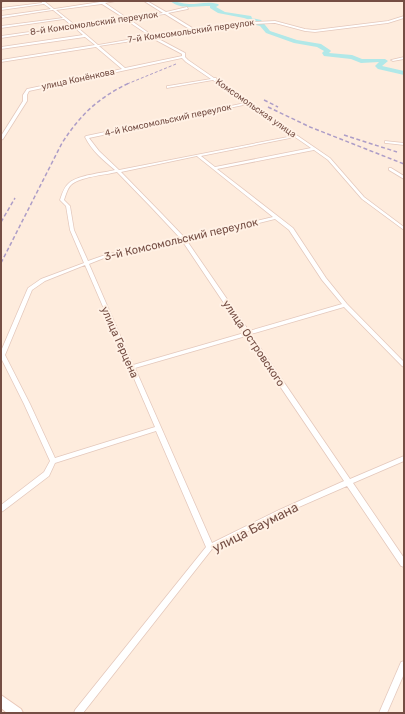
<svg xmlns="http://www.w3.org/2000/svg" width="405" height="714" viewBox="0 0 405 714" font-family="Rubik,sans-serif">
	<style>
		.lines { fill: none; stroke-linecap: round; stroke-linejoin: round }
		.river { fill: #b1e8e8; fill-rule: evenodd }
		.minor-casing { stroke: #e4c8bc; stroke-width: 1.5 }
		.secondary-casing { stroke: #eac8b9; stroke-width: 2 }
		.minor { fill: #fff; fill-rule: evenodd }
		.secondary { fill: #fff; fill-rule: evenodd }
		.rail-far1 { stroke: #ad9dc7; stroke-width: 1; stroke-dasharray: 3 2; stroke-linecap: butt }
		.rail { stroke: #ad9dc7; stroke-width: 1.5; stroke-dasharray: 4 2.5; stroke-linecap: butt }
		.labels { text-anchor: middle; stroke-width: 4; stroke-linejoin: round; paint-order: stroke }
		.far-street-label { font-size: 9px; fill: #754e44; stroke: #fff1e5 }
		.street-label { font-size: 11px; fill: #754e44; stroke: #fff1e5 }
		.near-street-label { font-size: 13px; fill: #754e44; stroke: #fff1e5 }
	</style>
	<rect width="100%" height="100%" fill="#feecdd"/>
	<g class="lines">
		<path class="river" d="M170,1C177,1 182,4 189,4C199,4 208,1 218,4L219,5L216,7L225,12L251,16L252,18L261,20L270,31L297,40L321,44L330,50L331,51L329,53L352,55L362,59H385L388,61L382,66L404,71V75L378,69L375,66L379,62L361,63L351,59L324,56L322,53L324,51L317,47L294,43L266,33L260,26L256,25V22L244,18L218,13L210,8V6C196,5 183,11 170,1Z"/>
		<defs>
			<g id="minor">
				<polygon points="1,1 3,1 2,2"/>
				<path d="M41,1H44L54,9L100,2L99,1L103,2L116,1L105,3L127,18L163,13L144,1H147L166,12L187,7L188,9L168,13L194,29L252,22L275,21L305,29L315,30L388,21L404,16V18L388,23L315,32L305,31L275,23L252,24L194,31L155,37L185,53V57L188,60L214,78H216V80L330,158L364,197L404,227V230L362,199L328,160L314,150L217,169L293,228L326,278L347,304L404,362V367L402,366L344,307L251,334L350,479L404,456V461L353,483L404,558V567L401,566L347,486L283,514L212,549L83,713H74L75,710L206,547L156,431L55,463L49,476L3,511L1,512V505L44,472L50,461L24,404L1,358V351L28,288L41,279L84,263L70,230L66,206L60,200C62,194 64,187 69,183C78,175 103,173 115,170C103,160 92,151 85,137L86,136L245,103L213,80L167,88V86H168L211,79L186,62L182,58L29,91L27,95V101L3,139L1,140V136L23,101V95L27,89L122,69L96,47L1,62V60L95,45L85,37L1,49V47L83,35L74,27L1,38V36L72,26L64,19L1,28V26L63,18L53,10L1,18V16L51,9L44,4L1,10V8L42,3ZM102,4L124,18L75,25L56,10ZM165,14L191,30L153,36L129,19ZM126,20L150,36L98,45L77,27ZM152,38L182,54V56L125,68L99,46ZM248,104L293,136L119,170L99,151L89,138ZM295,137L311,148L215,167L201,156ZM197,156L198,157L273,217L185,238L162,214L121,172ZM117,172L151,207L181,239L108,254L88,261L74,230L70,206L64,200C66,195 67,189 71,185C79,177 105,175 117,172ZM275,219L289,230L322,280L342,304L249,331L187,241ZM183,242L244,333L133,365L89,264L109,256ZM85,265L155,427L55,458L30,404L5,355L32,290L45,281ZM246,336L344,481L279,510L212,543L135,368Z"/>
				<polygon points="404,57 404,59 393,61 391,60"/>
				<polygon points="385,141 404,143 404,145 386,143 385,143"/>
				<polygon points="389,168 391,168 404,176 404,179 389,170"/>
				<polygon points="404,661 404,674 387,713 379,713 401,662"/>
			</g>
			<polygon id="secondary" points="1,695 21,709 23,713 7,713 1,708"/>
		</defs>
		<use href="#minor" class="minor-casing"/>
		<use href="#secondary" class="secondary-casing"/>
		<use href="#minor" class="minor"/>
		<use href="#secondary" class="secondary"/>
		<polyline class="rail-far1" points="127,84 176,64"/>
		<g class="rail">
			<polyline points="264,100 278,107"/>
			<polyline points="268,107 310,127 404,164"/>
			<polyline points="344,135 397,152"/>
			<polyline points="1,222 15,198"/>
			<path d="M1,263L62,143C81,114 98,98 129,83"/>
		</g>
	</g>
	<g class="labels">
		<g class="far-street-label">
			<text transform="translate(94 23) rotate(-8)" y="3">8-й Комсомольский переулок</text>
			<text transform="translate(191 31) rotate(-8)" y="3">7-й Комсомольский переулок</text>
			<text transform="translate(78 79) rotate(-12)" y="3">улица Конёнкова</text>
			<text transform="translate(256 108) rotate(35)" y="3">Комсомольская улица</text>
			<text transform="translate(168 120) rotate(-12)" y="3">4-й Комсомольский переулок</text>
		</g>
		<g class="street-label">
			<text transform="translate(181 239) rotate(-13)" y="4">3-й Комсомольский переулок</text>
			<text transform="translate(120 342) rotate(66)" y="4">улица Герцена</text>
			<text transform="translate(254 343) rotate(56)" y="4">улица Островского</text>
		</g>
		<g class="near-street-label">
			<text transform="translate(255 527) rotate(-27)" y="5">улица Баумана</text>
		</g>
	</g>
	<rect width="405" height="714" fill="none" stroke="#754e44" stroke-width="4"/>
</svg>
